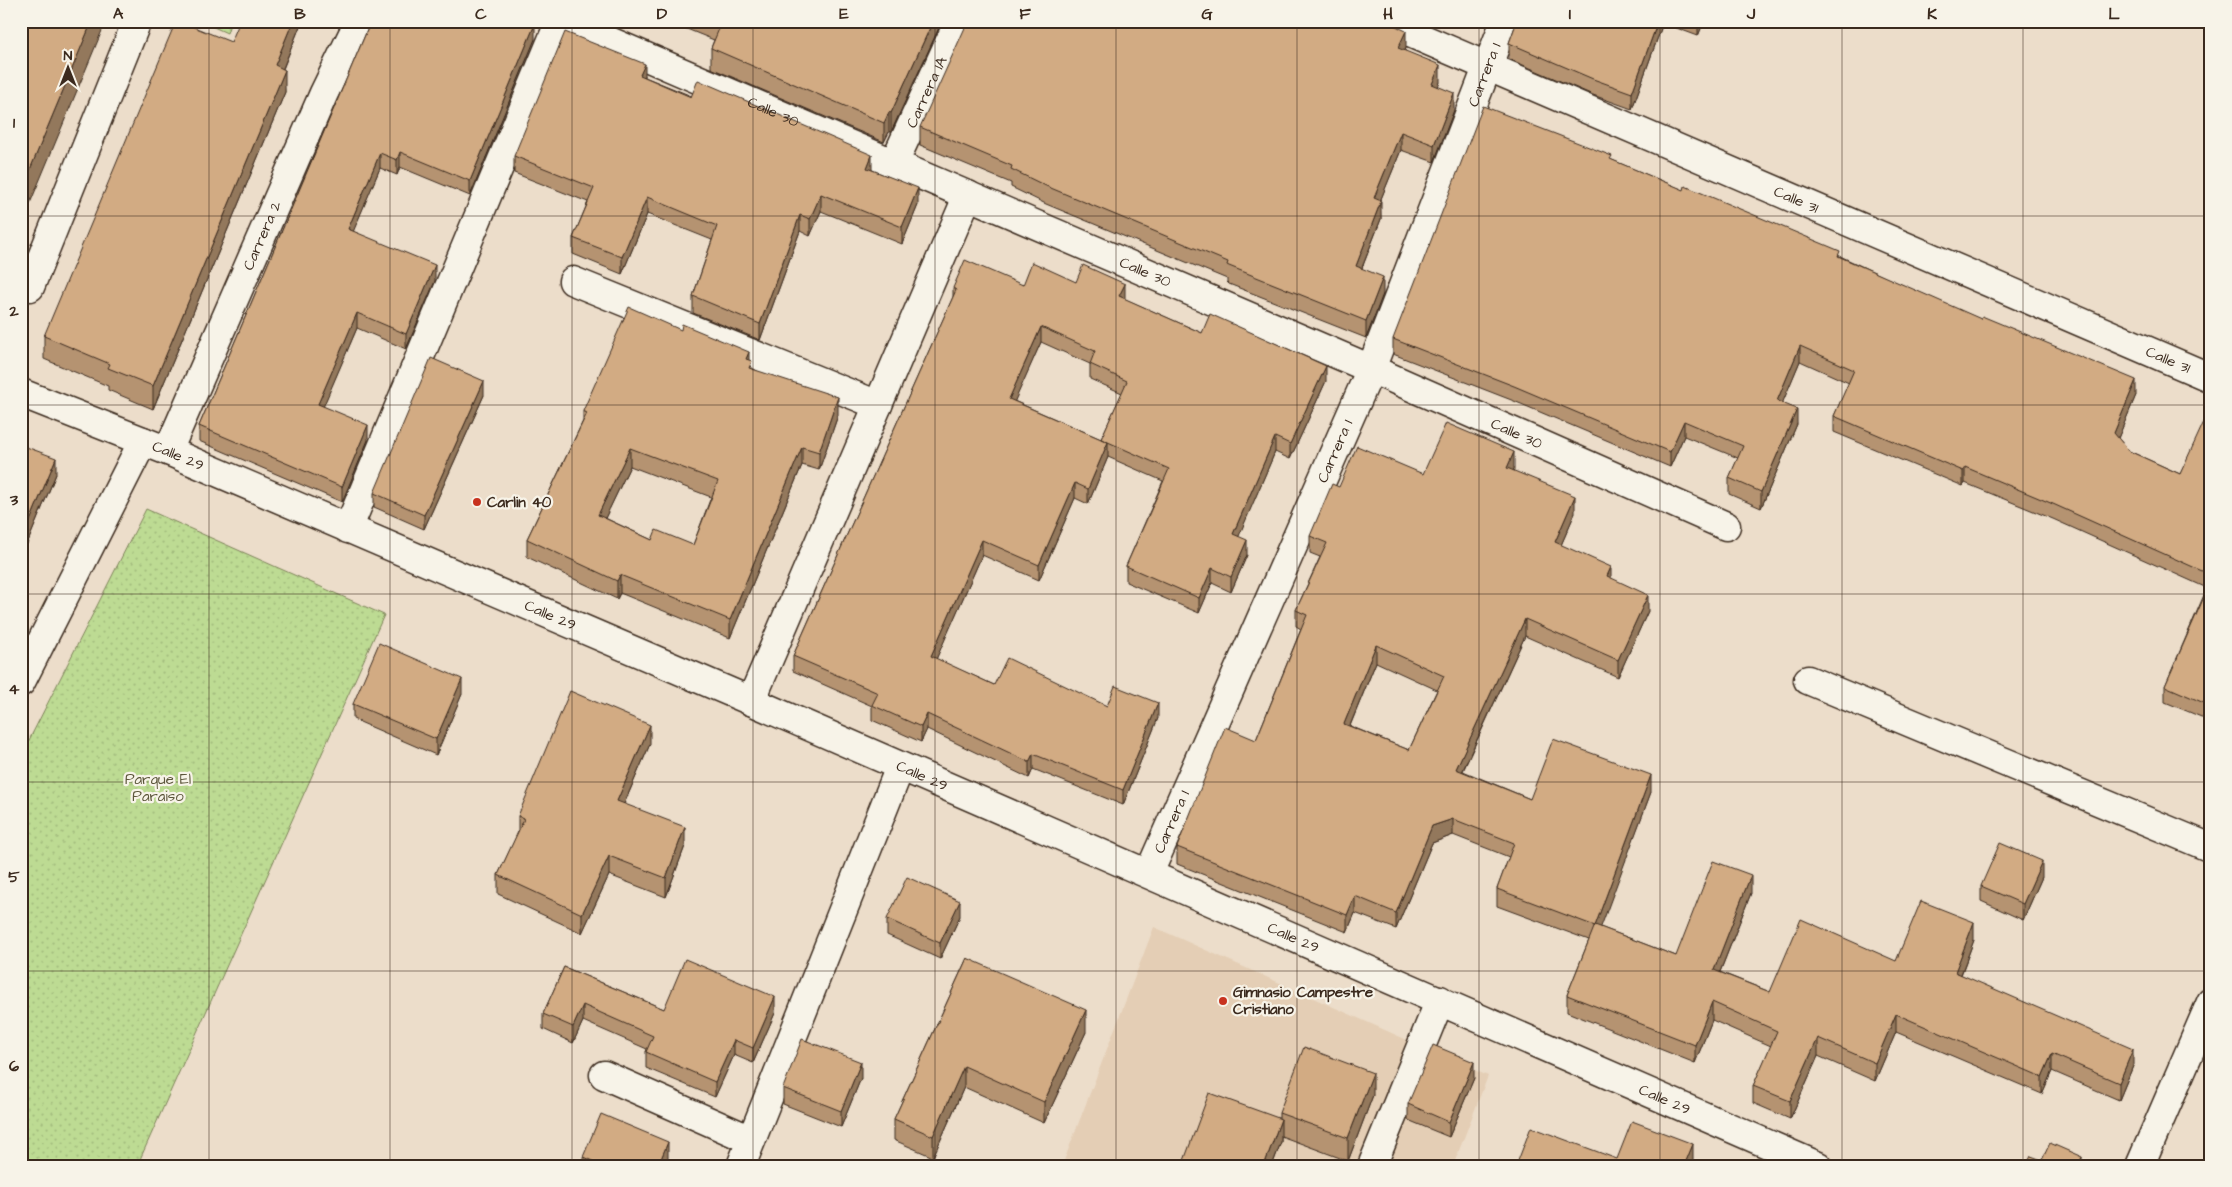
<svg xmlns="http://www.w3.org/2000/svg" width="2232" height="1187" viewBox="0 0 2232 1187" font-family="'Architects Daughter',sans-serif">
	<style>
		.built { fill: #e4ceb5 }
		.park { fill: url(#park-dots); stroke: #7c8258 }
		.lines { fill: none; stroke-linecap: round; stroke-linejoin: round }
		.minor-casing { stroke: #3b2a1e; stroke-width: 31 }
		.minor { stroke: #f7f3e8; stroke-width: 28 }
		.wall { fill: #b59371; stroke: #3b2a1e; fill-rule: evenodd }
		.shaded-wall { fill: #93785c; stroke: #3b2a1e }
		.building { fill: #d2ab83; stroke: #3b2a1e; fill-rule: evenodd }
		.grid { fill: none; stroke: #3b2a1e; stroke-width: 1; stroke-opacity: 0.55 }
		.poi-dot { fill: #c8321e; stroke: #f7f3e8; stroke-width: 2 }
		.labels { text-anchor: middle; stroke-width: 4.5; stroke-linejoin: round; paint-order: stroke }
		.street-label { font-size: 15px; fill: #3b2a1e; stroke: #f7f3e8 }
		.poi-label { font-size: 15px; font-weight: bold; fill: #3b2a1e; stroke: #f7f3e8; text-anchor: start }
		.park-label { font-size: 15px; fill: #5c563b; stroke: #f7f3e8 }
		.neatline { fill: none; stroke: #3b2a1e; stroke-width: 2 }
		.grid-label { font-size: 16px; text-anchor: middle; font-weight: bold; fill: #3b2a1e }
	</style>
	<defs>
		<pattern id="park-dots" width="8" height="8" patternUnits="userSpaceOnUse" patternTransform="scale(1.25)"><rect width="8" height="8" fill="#bddb93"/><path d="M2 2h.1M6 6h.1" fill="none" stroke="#a3bc7e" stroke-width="1.8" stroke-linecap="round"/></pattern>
	</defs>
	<rect width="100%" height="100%" fill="#ecddca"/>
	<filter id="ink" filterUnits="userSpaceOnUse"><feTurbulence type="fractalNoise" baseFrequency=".02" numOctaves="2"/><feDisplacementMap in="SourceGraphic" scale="10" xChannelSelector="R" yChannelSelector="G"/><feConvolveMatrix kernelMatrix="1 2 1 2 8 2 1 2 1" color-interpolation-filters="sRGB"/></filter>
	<g filter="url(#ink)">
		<polygon class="built" points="1154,927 1488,1076 1453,1166 1062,1166"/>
		<g class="park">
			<polygon points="200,21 231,21 227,33"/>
			<polygon points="146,509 384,615 137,1166 21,1166 21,756"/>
		</g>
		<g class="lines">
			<defs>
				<g id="minor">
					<path id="s1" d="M563,21L1371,369L1726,526"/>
					<path id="s2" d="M1382,21L2211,378"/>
					<path id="s3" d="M894,163L959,21"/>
					<polyline points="573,281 878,405"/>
					<polyline points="30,287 137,21"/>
					<path id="s4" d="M21,393L168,451L751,701L1818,1166"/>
					<path id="s5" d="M168,451L324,93L359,21"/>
					<polyline points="348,529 560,21"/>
					<polyline points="1808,680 2211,848"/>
					<polyline points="21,682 143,441"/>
					<polyline points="751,701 968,195"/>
					<path id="s6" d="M1149,873L1371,369L1505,21"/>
					<polyline points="604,1075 751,1140"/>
					<polyline points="741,1166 900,767"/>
					<polyline points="1372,1166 1440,1000"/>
					<polyline points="2140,1166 2211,1002"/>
				</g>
			</defs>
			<use href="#minor" class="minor-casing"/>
			<use href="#minor" class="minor"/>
		</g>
		<g class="wall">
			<polygon points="302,21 283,69 285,92 153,409 108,390 108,386 44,359 44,336 231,42"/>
			<polygon points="371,21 535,39 470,196 400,167 397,175 380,168 353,231 435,281 406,349 357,328 323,406 368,440 342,502 199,441 199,426"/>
			<polygon points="667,21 942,21 891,132 889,132 884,142 711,68 711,48 714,40"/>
			<polygon points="1517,21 1704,21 1698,36 1663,23 1632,109 1593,95 1509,59 1509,43"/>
			<polygon points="1406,48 1405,51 1440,82 1438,87 1454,110 1434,162 1401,150 1380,201 1381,219 1362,268 1383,294 1366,338 1229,284 1227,282 1227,279 1046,204 1011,187 1011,183 920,145 920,127"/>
			<polygon points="645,77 872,170 918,205 902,244 821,211 810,236 800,231 760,340 693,313 693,296 712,240 647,214 622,274 573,254 573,238 588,202 514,173 514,156"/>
			<polygon points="1612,160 1840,256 2136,395 2118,438 2129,451 2180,474 2211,415 2211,721 2165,702 2165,686 2207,588 2053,519 1965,483 1963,486 1834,432 1834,416 1849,383 1800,361 1782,403 1797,424 1761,508 1729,494 1729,478 1738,458 1684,436 1670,467 1514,401 1393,354 1393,339"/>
			<path d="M1076,282L1125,299L1202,333L1326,381L1290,459L1275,452L1238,537L1247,555L1231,592L1212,583L1199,613L1126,582V566L1163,481L1108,457L1088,504L1075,498L1039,580L982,555L936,659L994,685L1107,706L1158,718L1123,805L1033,769L1029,778L927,729L921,742L872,720V706L793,671V656L953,297V288ZM1041,342L1090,364V379L1122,393L1101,439L1014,401Z"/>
			<path d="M749,360L752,368L838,415L819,470L802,465L730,638L620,593L617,599L527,557V539L583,421V411ZM630,466L711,497L693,545L652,540L605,518Z"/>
			<polygon points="484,395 424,529 374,507 374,493"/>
			<polygon points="21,445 56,474 27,544 21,542"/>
			<path d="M1514,469L1513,471L1575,513L1561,545L1611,578L1648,611L1618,677L1525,636L1463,771L1530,799L1651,792L1600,927L1676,956L1751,893L1720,972L1770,992L1896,961L1974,940L1961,975L2133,1066L2119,1100L2052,1071L2042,1094L1896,1032L1875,1081L1818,1056L1790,1119L1753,1103V1086L1771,1046L1712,1020L1695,1063L1567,1012V995L1589,940L1497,906V889L1509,857L1453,835L1432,843L1396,929L1355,913L1347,932L1177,864V847L1256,740L1301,629L1296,626V610L1320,557L1310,553V536L1423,474ZM1376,662L1437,690L1409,750L1350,726Z"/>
			<polygon points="462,694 436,755 353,719 353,704"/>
			<polygon points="650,744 624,804 685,846 666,897 609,875 582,933 498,894 498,875 518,833 518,816"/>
			<polygon points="2042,877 2023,920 1981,901 1981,886"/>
			<polygon points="960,916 940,959 887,935 887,919"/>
			<polygon points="967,958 1086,1032 1044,1123 964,1087 933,1157 894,1140 894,1119"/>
			<polygon points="564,967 664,1009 775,1013 753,1063 734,1055 715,1097 646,1068 646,1052 647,1049 583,1021 573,1043 543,1029 543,1014"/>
			<polygon points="861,1078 841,1127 783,1104 783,1088"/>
			<polygon points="1474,1078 1449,1137 1408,1120 1408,1104"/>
			<polygon points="1373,1095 1348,1161 1281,1136 1281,1142 1272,1166 1182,1166 1279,1118 1279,1113"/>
			<polygon points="583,1157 668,1158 665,1166 583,1166"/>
		</g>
		<g class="shaded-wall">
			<polygon points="92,21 106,21 21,225 21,191"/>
			<polygon points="293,21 302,21 275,88 275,65"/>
			<polygon points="933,21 942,21 891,132 891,113"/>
			<polygon points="1658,21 1663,21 1663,23 1632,109 1632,93"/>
			<polygon points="1698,21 1704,21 1698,36"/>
			<polygon points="535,24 535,39 470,196 470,181"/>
			<polygon points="1406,31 1406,48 1398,66 1398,48"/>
			<polygon points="645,64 645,81 640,75"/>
			<polygon points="1440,65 1440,82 1432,102 1432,84"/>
			<polygon points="285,70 285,92 153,409 153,386"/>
			<polygon points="1454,93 1454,110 1434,162 1434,145"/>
			<polygon points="889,112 889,132 884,142 884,123"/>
			<polygon points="1401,132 1401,150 1374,216 1374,198"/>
			<polygon points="400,152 400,167 397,175 397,160"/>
			<polygon points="380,153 380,168 348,244 348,229"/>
			<polygon points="872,155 872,171 867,168"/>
			<polygon points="918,188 918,205 902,244 902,227"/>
			<polygon points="821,194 821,211 810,236 810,219"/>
			<polygon points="647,197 647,214 622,274 622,257"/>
			<polygon points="1381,201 1381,219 1356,283 1356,266"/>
			<polygon points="800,215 800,231 760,340 760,324"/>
			<polygon points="435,265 435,281 406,349 406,334"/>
			<polygon points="1383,277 1383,294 1366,338 1366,321"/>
			<polygon points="1125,284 1125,299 1119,296"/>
			<polygon points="357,313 357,328 318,419 318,404"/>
			<polygon points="1041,327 1041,342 1009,414 1009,399"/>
			<polygon points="1800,346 1800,361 1777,416 1777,401"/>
			<polygon points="749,352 749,370 746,359"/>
			<polygon points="1326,366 1326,381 1290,459 1290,444"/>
			<polygon points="2136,380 2136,395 2114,448 2114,433"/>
			<polygon points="484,381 484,395 424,529 424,515"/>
			<polygon points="838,397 838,415 819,470 819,452"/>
			<polygon points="1797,409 1797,424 1761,508 1761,492"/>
			<polygon points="1684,421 1684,436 1670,467 1670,452"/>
			<polygon points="368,425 368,440 342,502 342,487"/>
			<polygon points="1275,437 1275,452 1233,550 1233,534"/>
			<polygon points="1108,442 1108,457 1088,504 1088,489"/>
			<polygon points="802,447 802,465 730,638 730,620"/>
			<polygon points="630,448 630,466 598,533 598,515"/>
			<polygon points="1514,452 1514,469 1507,485 1507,468"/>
			<polygon points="56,458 56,474 27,544 27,528"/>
			<polygon points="1965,467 1965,483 1963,486 1963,471"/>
			<polygon points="1075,483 1075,498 1039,580 1039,565"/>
			<polygon points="1575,496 1575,513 1555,559 1555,542"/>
			<polygon points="982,540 982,555 931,671 931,656"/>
			<polygon points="1247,540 1247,555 1231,592 1231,577"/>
			<polygon points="1611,567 1611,583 1607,576"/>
			<polygon points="1212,568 1212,583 1199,613 1199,598"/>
			<polygon points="620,575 620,593 617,599 617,581"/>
			<polygon points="1648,595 1648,611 1618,677 1618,660"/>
			<polygon points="1525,619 1525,636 1456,785 1456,769"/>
			<polygon points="1376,645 1376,662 1344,740 1344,724"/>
			<polygon points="462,679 462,694 436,755 436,739"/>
			<polygon points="1158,703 1158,718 1123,805 1123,790"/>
			<polygon points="927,714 927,729 921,742 921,727"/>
			<polygon points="650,725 650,744 617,820 617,801"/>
			<polygon points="1033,754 1033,769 1029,778 1029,762"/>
			<polygon points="1651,775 1651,792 1595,943 1595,926"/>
			<polygon points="1453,819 1453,835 1432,843 1396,929 1396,913 1432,826"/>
			<polygon points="685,827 685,846 666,897 666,878"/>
			<polygon points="609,856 609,875 582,933 582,914"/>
			<polygon points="2042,861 2042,877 2023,920 2023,904"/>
			<polygon points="1751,875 1751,893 1714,987 1714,970"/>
			<polygon points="1355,896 1355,913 1347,932 1347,915"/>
			<polygon points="960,901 960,916 940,959 940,943"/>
			<polygon points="1974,922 1974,940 1955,990 1955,972"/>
			<polygon points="775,997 775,1013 753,1063 753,1048"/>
			<polygon points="1712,1002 1712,1020 1695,1063 1695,1045"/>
			<polygon points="583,1005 583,1021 573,1043 573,1027"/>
			<polygon points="1086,1010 1086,1032 1044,1123 1044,1102"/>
			<polygon points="1896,1014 1896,1032 1875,1081 1875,1063"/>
			<polygon points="1818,1038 1818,1056 1790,1119 1790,1101"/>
			<polygon points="734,1040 734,1055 715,1097 715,1082"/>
			<polygon points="2133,1049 2133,1066 2119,1100 2119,1083"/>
			<polygon points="2052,1054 2052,1071 2042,1094 2042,1077"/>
			<polygon points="861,1062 861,1078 841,1127 841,1111"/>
			<polygon points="1474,1062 1474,1078 1449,1137 1449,1122"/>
			<polygon points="964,1066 964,1087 933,1157 933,1136"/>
			<polygon points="1373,1073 1373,1095 1348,1161 1348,1138"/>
			<polygon points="1281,1119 1281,1142 1272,1166 1264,1166"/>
			<polygon points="668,1142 668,1158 665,1166 658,1166"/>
			<polygon points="1693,1144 1693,1163 1692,1166 1684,1166"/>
			<polygon points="2082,1157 2082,1166 2078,1166"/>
		</g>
		<g class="building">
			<polygon points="21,21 92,21 21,191"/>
			<polygon points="176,21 179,21 231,42 240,21 293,21 275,65 285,70 153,386 108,368 110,364 44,336"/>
			<polygon points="371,21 528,21 535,24 470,181 400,152 397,160 380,153 348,229 435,265 406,334 357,313 318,404 368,425 342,487 199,426"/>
			<polygon points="715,21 933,21 891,113 889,112 884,123 711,48 721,24"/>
			<polygon points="968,21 999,21 1001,22 1002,21 1386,21 1406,31 1398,48 1440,65 1432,84 1454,93 1434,145 1401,132 1374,198 1381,201 1356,266 1383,277 1366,321 1229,266 1227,265 1228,262 1046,186 1011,169 1012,166 920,127"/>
			<polygon points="1517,21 1658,21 1632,93 1593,79 1509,43"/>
			<polygon points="565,32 645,64 640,75 691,97 698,80 872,155 867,168 918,188 902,227 821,194 810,219 800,215 760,324 693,296 717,226 647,197 622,257 573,238 594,188 514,156"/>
			<polygon points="1483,106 1612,156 1610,159 1684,190 1685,186 1840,251 1838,256 1981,319 1982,316 2136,380 2114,433 2129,451 2180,474 2208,413 2211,415 2211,575 2053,504 1965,467 1963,471 1834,416 1854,370 1800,346 1777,401 1797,409 1761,492 1729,478 1743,446 1684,421 1670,452 1514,386 1393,339"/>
			<path d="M965,260L1023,285L1032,262L1076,282L1083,265L1125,284L1119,296L1202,333L1210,314L1326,366L1290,444L1275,437L1233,534L1247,540L1231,577L1212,568L1199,598L1126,566L1169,469L1108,442L1088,489L1075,483L1039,565L982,540L931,656L994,685L1007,658L1107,706L1115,686L1158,703L1123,790L1033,754L1029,762L927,714L921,727L872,705L878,693L793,656L956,290L953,288ZM1041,327L1095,351L1090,364L1127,381L1101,439L1108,442L1009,399Z"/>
			<path d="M629,307L681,330L682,324L749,352L746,359L752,361L749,368L838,397L819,452L802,447L730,620L620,575L617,581L527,539L587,413L583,411ZM630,448L718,481L693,545L656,530L652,540L598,515Z"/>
			<polygon points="431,358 484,381 424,515 374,493"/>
			<path d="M1446,423L1514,452L1507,468L1575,496L1555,542L1611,567L1607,576L1648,595L1618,660L1525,619L1456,769L1530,799L1553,739L1651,775L1595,926L1497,889L1514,843L1453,819L1432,826L1396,913L1355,896L1347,915L1177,847L1225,727L1256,740L1307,615L1296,610L1327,543L1310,536L1332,484L1339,487L1357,446L1423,474ZM1376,645L1444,676L1409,750L1344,724Z"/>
			<polygon points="21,445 56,458 27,528 21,526"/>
			<polygon points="2211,581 2211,706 2165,686"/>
			<polygon points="379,643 462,679 436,739 353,704"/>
			<polygon points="570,691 650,725 617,801 685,827 666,878 609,856 582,914 498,875 524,819 518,816"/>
			<polygon points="2000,843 2042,861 2023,904 1981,886"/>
			<polygon points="1713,861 1751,875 1714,970 1770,992 1801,919 1896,961 1921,901 1974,922 1955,972 2133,1049 2119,1083 2052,1054 2042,1077 1896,1014 1875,1063 1818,1038 1790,1101 1753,1086 1777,1031 1712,1002 1695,1045 1567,995 1595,925 1676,956"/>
			<polygon points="907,877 960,901 940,943 887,919"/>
			<polygon points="967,958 1086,1010 1044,1102 964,1066 933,1136 894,1119"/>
			<polygon points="685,959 775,997 753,1048 734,1040 715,1082 646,1052 653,1036 583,1005 573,1027 543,1014 564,967 664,1009"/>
			<polygon points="802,1039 861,1062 841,1111 783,1088"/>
			<polygon points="1433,1045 1474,1062 1449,1122 1408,1104"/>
			<polygon points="1304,1047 1373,1073 1348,1138 1279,1113"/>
			<polygon points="1209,1093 1281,1119 1264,1166 1182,1166"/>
			<polygon points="601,1114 668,1142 658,1166 604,1166 583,1157"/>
			<polygon points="1632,1121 1693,1144 1684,1166 1516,1166 1531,1127 1617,1159"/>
			<polygon points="2050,1143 2082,1157 2078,1166 2026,1166 2031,1156 2042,1160"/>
		</g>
	</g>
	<path class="grid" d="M209,21V1166M390,21V1166M572,21V1166M753,21V1166M935,21V1166M1116,21V1166M1297,21V1166M1479,21V1166M1660,21V1166M1842,21V1166M2023,21V1166M21,216H2211M21,405H2211M21,594H2211M21,782H2211M21,971H2211"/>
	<g class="poi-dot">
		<circle cx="477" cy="502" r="5"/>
		<circle cx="1223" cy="1001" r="5"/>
	</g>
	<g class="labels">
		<g class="street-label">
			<text dy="5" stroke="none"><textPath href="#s6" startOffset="866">Carrera 1</textPath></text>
			<text dy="5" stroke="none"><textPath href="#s3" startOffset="78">Carrera 1A</textPath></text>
			<text dy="5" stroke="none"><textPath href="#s1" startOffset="229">Calle 30</textPath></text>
			<text dy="5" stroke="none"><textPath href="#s2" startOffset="451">Calle 31</textPath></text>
			<text dy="5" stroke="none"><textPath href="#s5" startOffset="235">Carrera 2</textPath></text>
			<text dy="5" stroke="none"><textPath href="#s1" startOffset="634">Calle 30</textPath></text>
			<text dy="5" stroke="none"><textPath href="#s2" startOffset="856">Calle 31</textPath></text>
			<text dy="5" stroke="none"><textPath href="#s1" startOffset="1039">Calle 30</textPath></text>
			<text dy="5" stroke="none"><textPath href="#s6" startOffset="461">Carrera 1</textPath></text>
			<text dy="5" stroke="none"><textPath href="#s4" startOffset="169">Calle 29</textPath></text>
			<text dy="5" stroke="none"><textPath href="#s4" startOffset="574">Calle 29</textPath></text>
			<text dy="5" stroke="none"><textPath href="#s4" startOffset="979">Calle 29</textPath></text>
			<text dy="5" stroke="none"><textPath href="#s6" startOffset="56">Carrera 1</textPath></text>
			<text dy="5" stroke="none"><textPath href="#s4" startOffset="1384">Calle 29</textPath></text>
			<text dy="5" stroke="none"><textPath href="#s4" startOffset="1789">Calle 29</textPath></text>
		</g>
		<g class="poi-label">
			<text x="487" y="507">Carlin 40</text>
			<text x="1233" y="997">Gimnasio Campestre<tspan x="1233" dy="17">Cristiano</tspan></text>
		</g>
		<g class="park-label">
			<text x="158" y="784">Parque El<tspan x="158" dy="17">Paraiso</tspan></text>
		</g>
	</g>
	<rect width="2232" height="1187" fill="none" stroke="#f7f3e8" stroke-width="55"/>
	<g transform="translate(68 68)" stroke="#f7f3e8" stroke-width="4" paint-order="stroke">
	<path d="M0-4L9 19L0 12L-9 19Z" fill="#3b2a1e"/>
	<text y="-8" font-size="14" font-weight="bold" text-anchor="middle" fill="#3b2a1e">N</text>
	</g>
	<rect x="28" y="28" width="2176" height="1132" class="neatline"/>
	<g class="grid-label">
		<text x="118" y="19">A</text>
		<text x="300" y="19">B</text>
		<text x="481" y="19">C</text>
		<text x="662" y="19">D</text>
		<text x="844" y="19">E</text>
		<text x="1025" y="19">F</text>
		<text x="1207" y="19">G</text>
		<text x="1388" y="19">H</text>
		<text x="1570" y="19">I</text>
		<text x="1751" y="19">J</text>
		<text x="1932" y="19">K</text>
		<text x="2114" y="19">L</text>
		<text x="14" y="128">1</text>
		<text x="14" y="316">2</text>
		<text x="14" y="505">3</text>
		<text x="14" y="694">4</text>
		<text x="14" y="882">5</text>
		<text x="14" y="1071">6</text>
	</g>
</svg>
